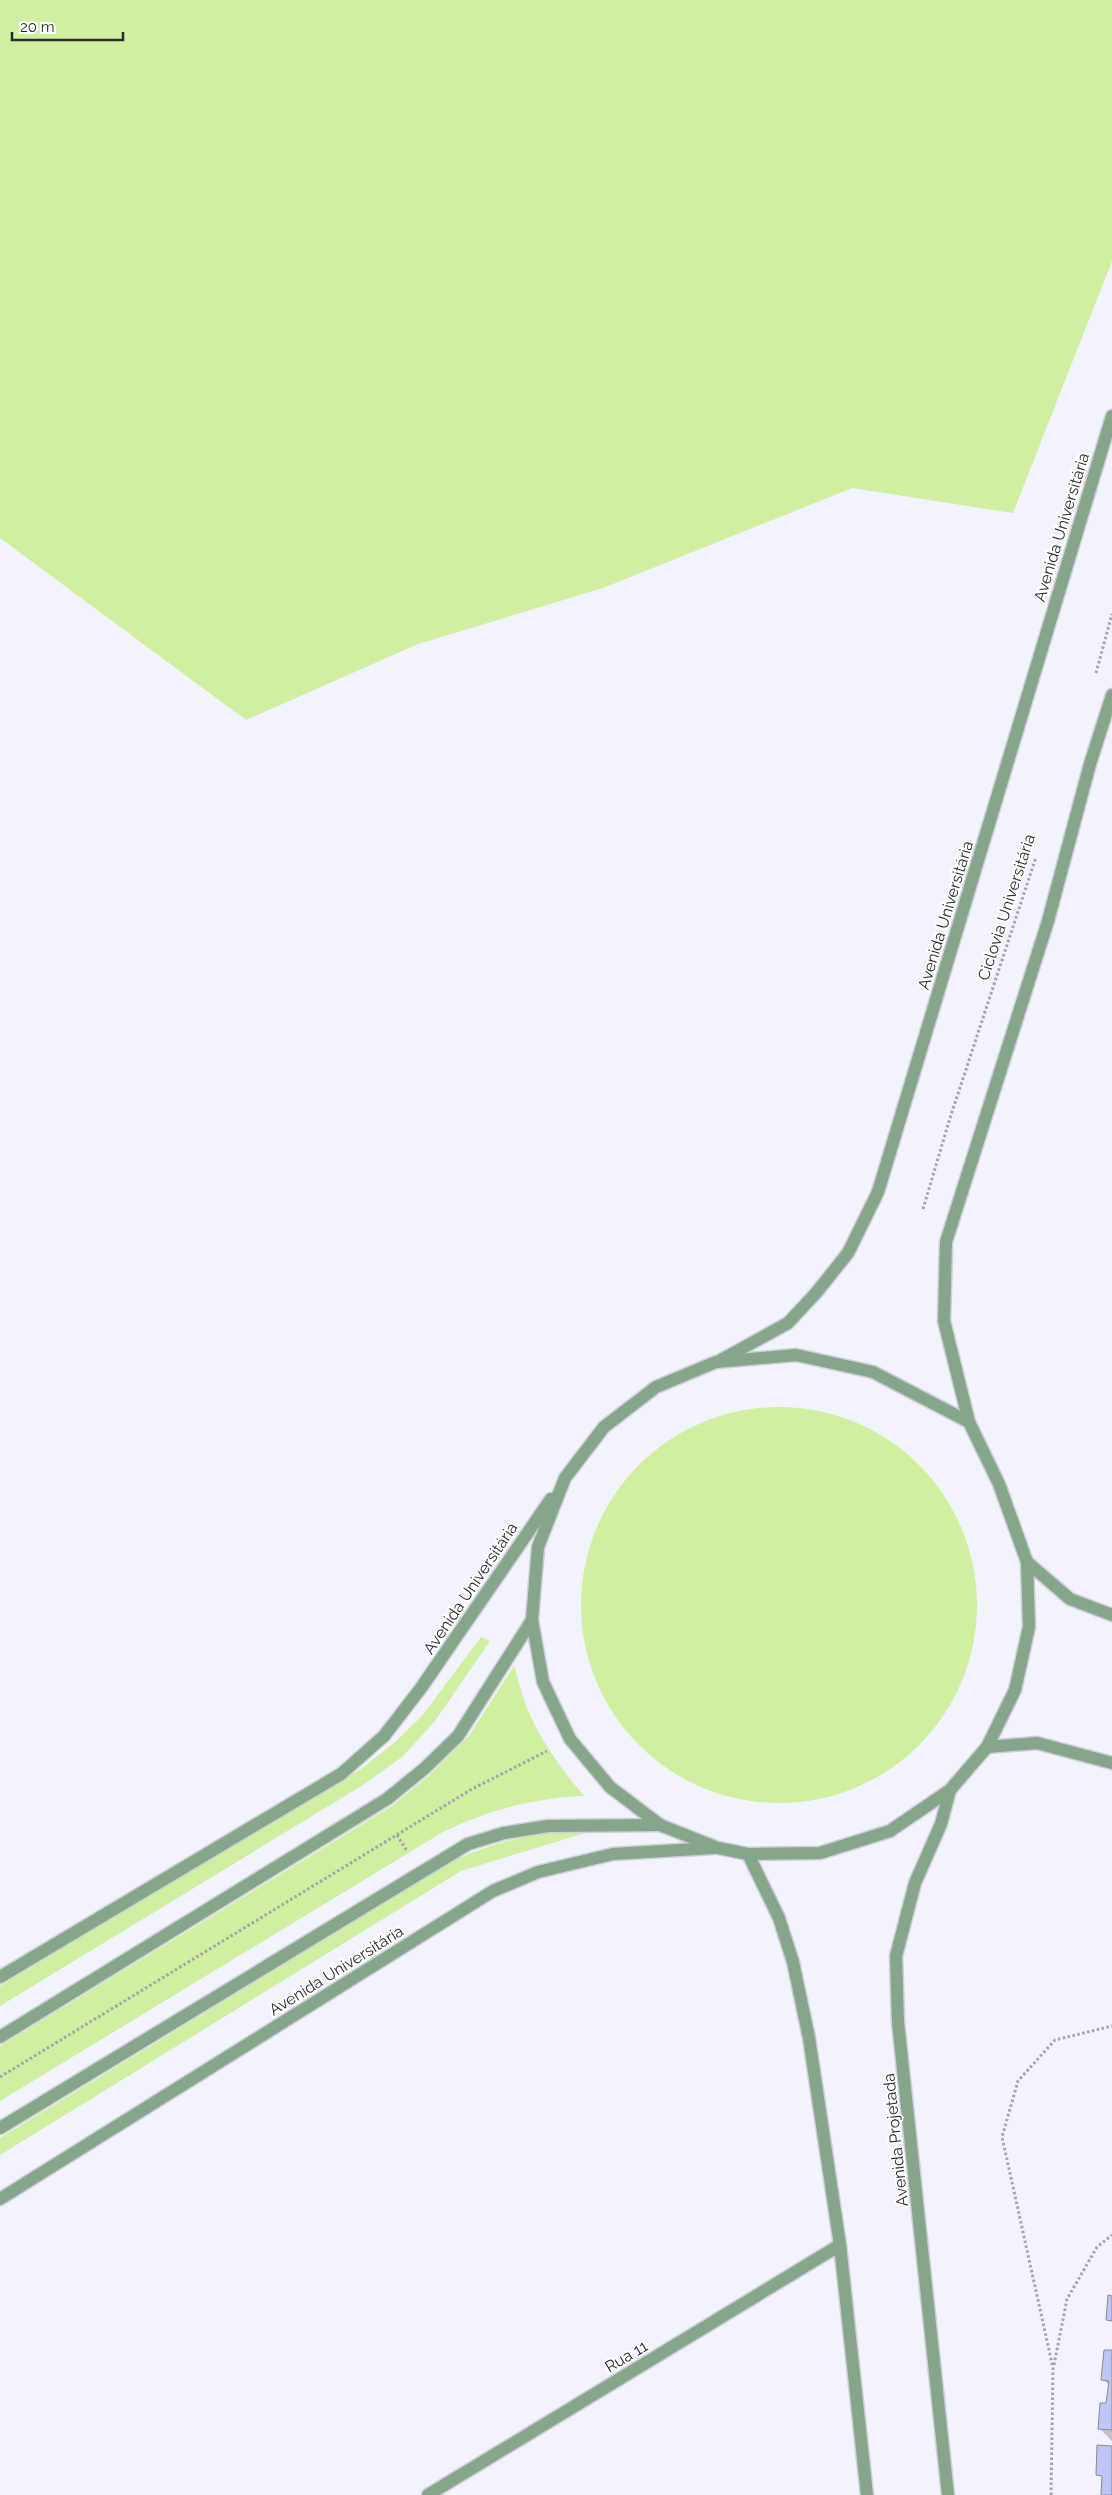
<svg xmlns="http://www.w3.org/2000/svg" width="1112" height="2495" viewBox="0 0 1112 2495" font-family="Raleway,sans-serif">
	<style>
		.green { fill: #d0efa1 }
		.shadow { fill: #0003 }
		.building { fill: #c0c5f8; stroke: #888990 }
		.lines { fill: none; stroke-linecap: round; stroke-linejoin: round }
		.street-casing { stroke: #cecfd7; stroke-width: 15 }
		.path { stroke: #a3a4aa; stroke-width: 3; stroke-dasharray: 2.5 2.5; stroke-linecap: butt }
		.street { stroke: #85a68b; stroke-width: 12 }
		.labels { text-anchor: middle; stroke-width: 4; stroke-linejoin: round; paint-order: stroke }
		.street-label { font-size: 16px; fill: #292a2d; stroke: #fff }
	</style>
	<rect width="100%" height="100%" fill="#f2f3fc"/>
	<g class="green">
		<polygon points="0,0 1112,0 1112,261 1013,513 852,488 603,588 418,644 246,720 0,538"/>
		<circle cx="779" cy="1605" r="198"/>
		<polygon points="481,1637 490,1641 435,1721 402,1757 363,1785 0,2006 0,1986 361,1769 395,1742 422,1716"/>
		<path d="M514,1666C519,1682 523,1699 530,1715C543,1744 563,1771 584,1796C535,1798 487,1810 443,1832L0,2101V2046L392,1806L432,1773L469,1736Z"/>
		<path d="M567,1830L585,1833L461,1871L0,2155V2138L455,1860C491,1844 527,1834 567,1830Z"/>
	</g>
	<polygon class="shadow" points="1112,2351 1112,2441 1099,2428 1108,2405 1110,2386 1103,2379"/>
	<g class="building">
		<polygon points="1108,2295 1112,2296 1112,2321 1106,2320"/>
		<polygon points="1104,2350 1112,2350 1112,2430 1098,2429 1100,2403 1106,2403 1109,2381 1101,2380"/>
		<polygon points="1097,2445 1112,2446 1112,2495 1101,2495 1102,2476 1096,2475"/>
	</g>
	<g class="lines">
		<defs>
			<g id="street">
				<polygon points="796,1355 873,1372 969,1422 999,1484 1027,1562 1029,1627 1015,1690 987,1747 950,1790 890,1831 820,1853 748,1854 718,1848 660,1825 610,1787 570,1739 543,1682 532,1620 538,1547 565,1478 604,1427 656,1387 716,1362"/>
				<polyline points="721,1360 788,1323 816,1293 848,1253 878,1192 1112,416"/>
				<polyline points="969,1422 944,1321 946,1242 1048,921 1090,764 1112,695"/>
				<polyline points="1027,1562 1070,1599 1112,1615"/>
				<polyline points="987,1747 1037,1743 1112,1763"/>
				<polyline points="748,1854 779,1918 793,1962 809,2038 840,2245 867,2495"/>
				<polyline points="0,1977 341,1774 384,1736 421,1688 551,1499"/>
				<polyline points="0,2037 387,1799 425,1768 458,1736 532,1620"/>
				<polyline points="0,2128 468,1844 504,1833 548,1826 660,1825"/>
				<polyline points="0,2199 493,1891 538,1872 613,1854 713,1848"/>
				<polyline points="428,2495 840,2245"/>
				<polyline points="948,2495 898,2022 896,1956 915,1883 941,1824 950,1790"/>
			</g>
		</defs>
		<use href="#street" class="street-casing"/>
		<g class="path">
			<polyline points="1096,673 1112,614"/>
			<polyline points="923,1209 950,1118 1036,857"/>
			<polyline points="397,1835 407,1851"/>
			<polyline points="0,2077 472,1789 547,1751"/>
			<polyline points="1054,2365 1067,2299 1097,2247 1112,2235"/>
			<polyline points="1051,2495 1053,2368 1002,2137 1018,2081 1055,2040 1112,2026"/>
		</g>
		<use href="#street" class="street"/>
	</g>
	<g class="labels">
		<g class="street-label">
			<text transform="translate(1061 527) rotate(-73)" y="6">Avenida Universitária</text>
			<text transform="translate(1006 907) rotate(-72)" y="6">Ciclovia Universitária</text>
			<text transform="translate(945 915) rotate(-73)" y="6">Avenida Universitária</text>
			<text transform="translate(470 1588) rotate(-56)" y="6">Avenida Universitária</text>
			<text transform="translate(336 1970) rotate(-32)" y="6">Avenida Universitária</text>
			<text transform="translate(895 2140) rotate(-96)" y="6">Avenida Projetada</text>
			<text transform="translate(626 2356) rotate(-31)" y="6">Rua 11</text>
		</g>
	</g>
	<path d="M12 32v8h111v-8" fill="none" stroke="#292a2d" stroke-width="2.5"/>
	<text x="20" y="32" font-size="15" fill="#292a2d" stroke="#ffffff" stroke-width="4" paint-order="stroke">20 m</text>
</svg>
